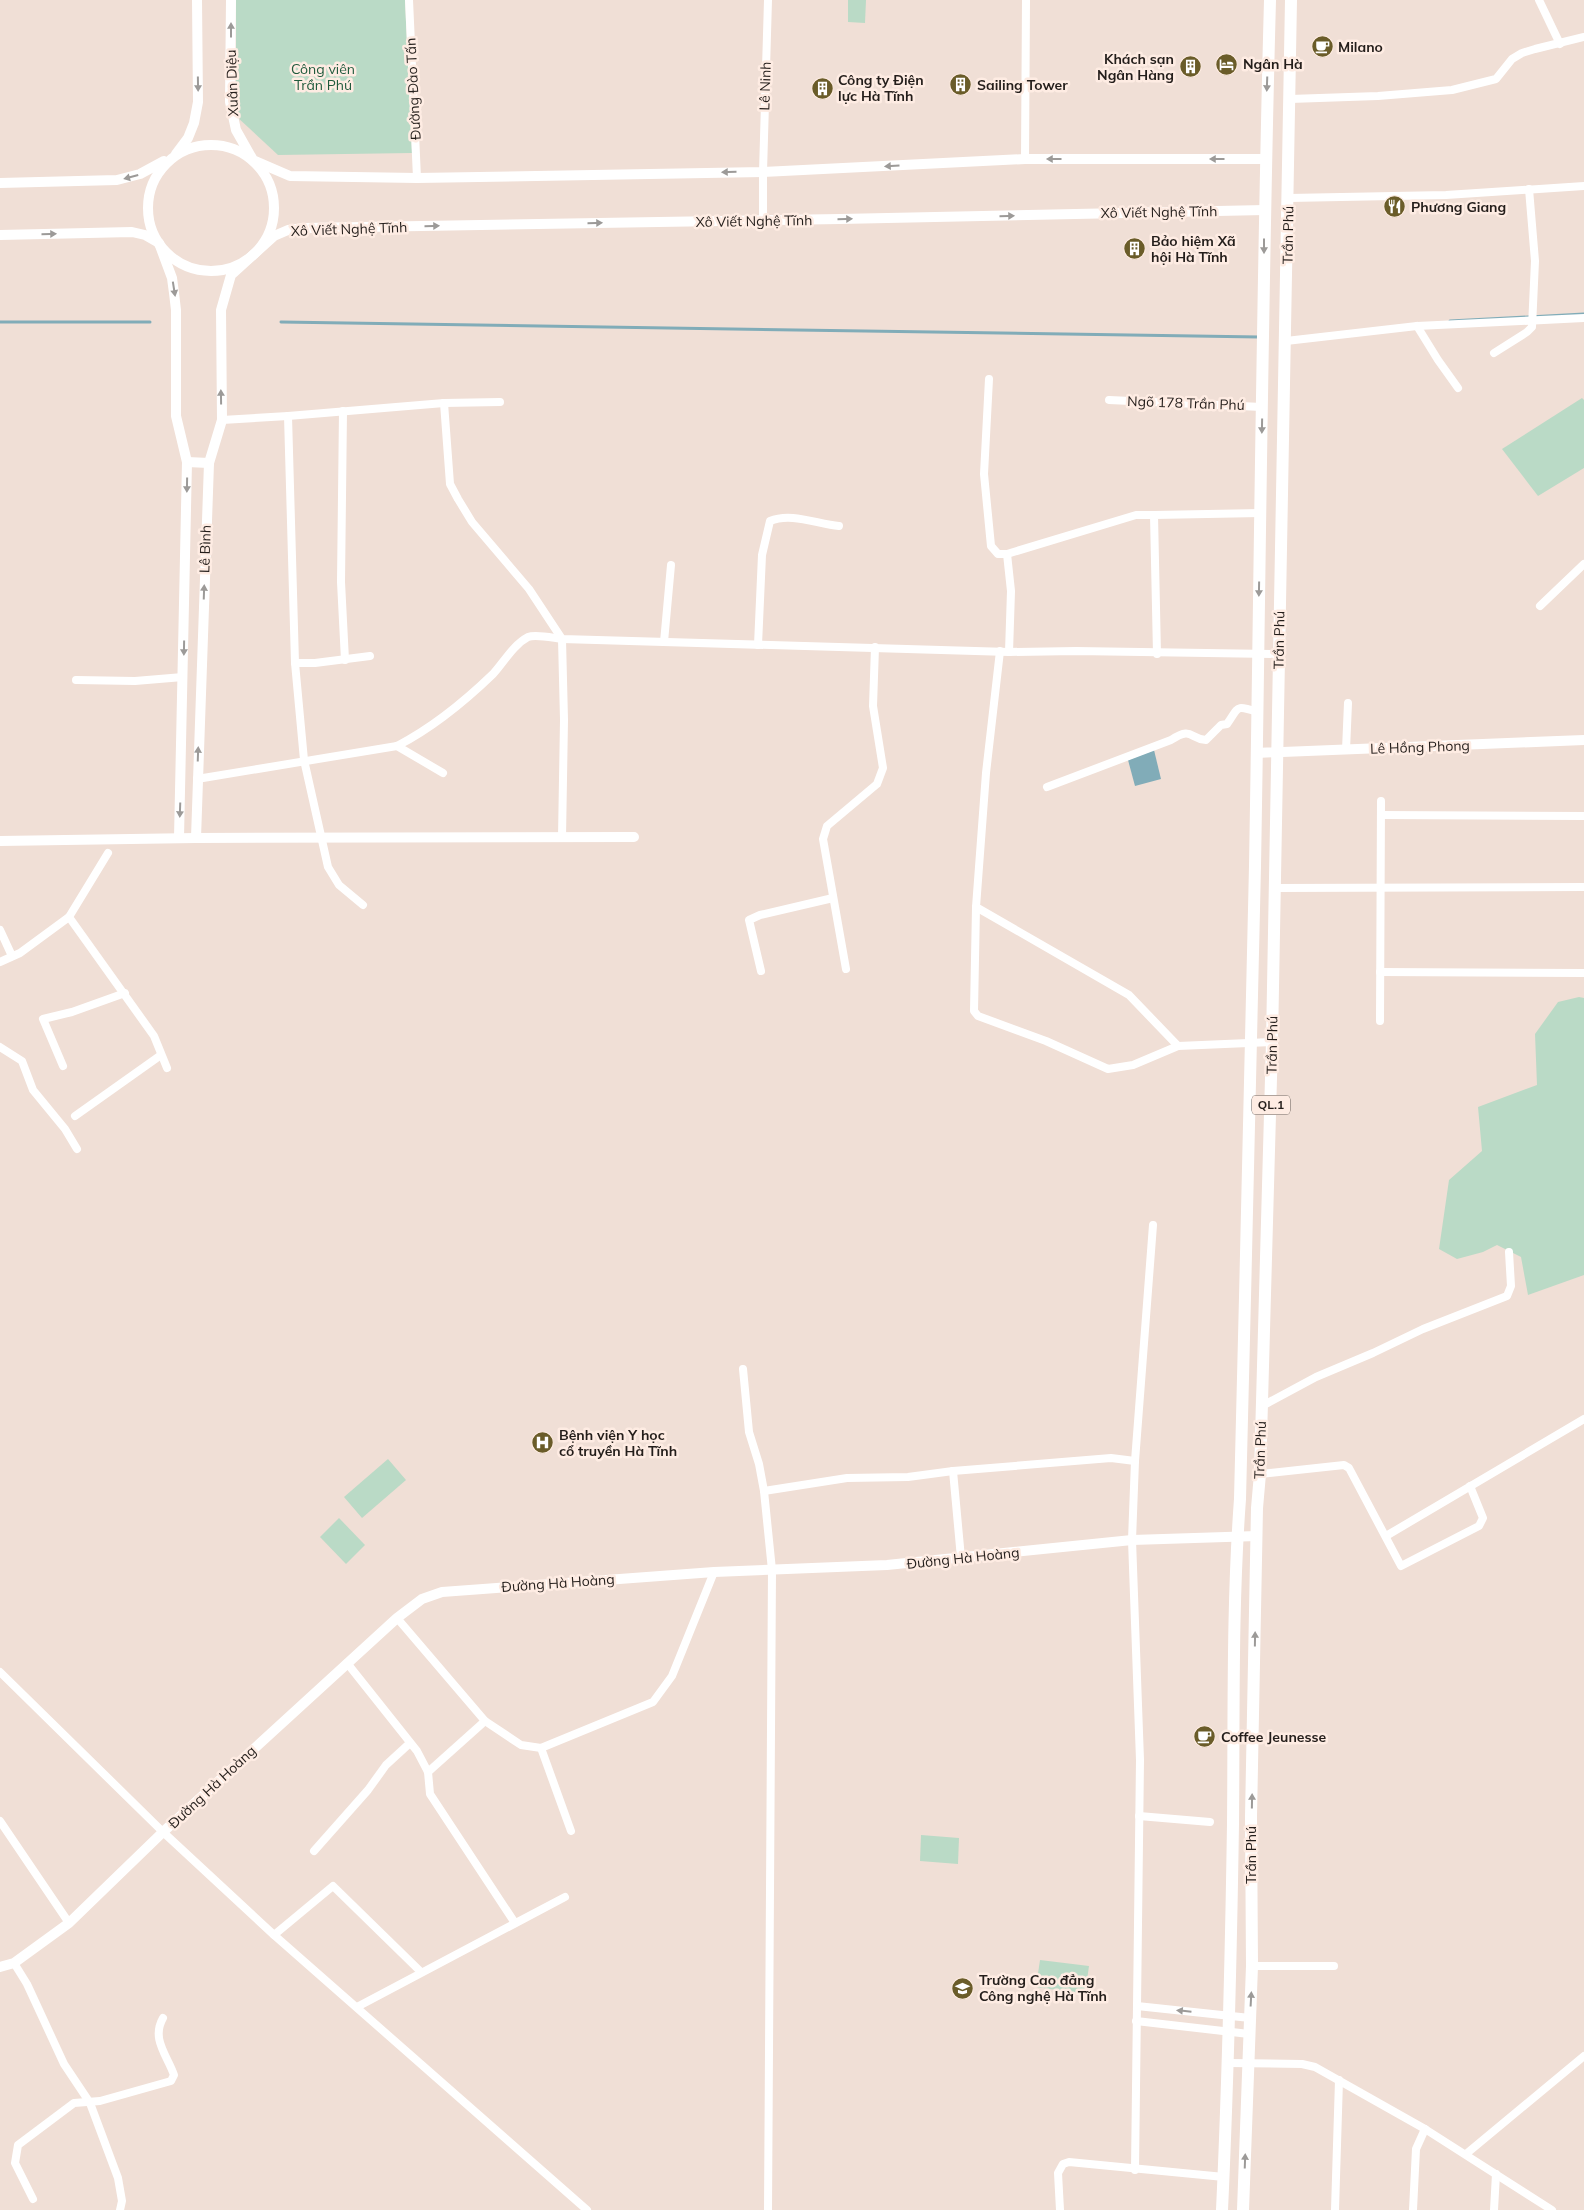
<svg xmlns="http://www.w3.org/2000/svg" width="1584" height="2210" viewBox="0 0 1584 2210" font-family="Mulish,sans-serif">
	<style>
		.green { fill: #badac6 }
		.water { fill: #81acb8 }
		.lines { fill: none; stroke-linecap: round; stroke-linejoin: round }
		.stream { stroke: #81acb8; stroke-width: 3 }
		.minor { stroke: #fff; stroke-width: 8 }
		.tertiary { stroke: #fff; stroke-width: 10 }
		.primary { stroke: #fff; stroke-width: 12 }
		.oneway { fill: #9c9a98 }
		.labels { text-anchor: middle; stroke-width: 5; stroke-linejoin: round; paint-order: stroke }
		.shield { fill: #feece3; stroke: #655c57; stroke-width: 1 }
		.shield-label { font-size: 12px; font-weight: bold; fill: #241e1b }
		.poi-label { font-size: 14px; font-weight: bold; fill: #241e1b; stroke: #feece3; text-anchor: start }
		.park-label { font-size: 14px; fill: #1f5a3c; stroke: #feece3 }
		.street-label { font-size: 14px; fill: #241e1b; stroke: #feece3 }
	</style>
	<rect width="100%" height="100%" fill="#f0dfd6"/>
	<g class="green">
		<polygon points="236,0 405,0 412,153 278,155 236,116"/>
		<polygon points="848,0 866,0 865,23 848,22"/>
		<polygon points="1582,398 1584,400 1584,468 1538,496 1502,449"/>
		<polygon points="1579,997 1584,998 1584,1275 1528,1295 1521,1257 1497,1245 1483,1252 1457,1259 1439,1249 1449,1180 1482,1151 1478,1107 1537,1085 1535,1034 1558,1002"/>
		<polygon points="388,1459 406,1480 362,1518 344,1497"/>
		<polygon points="339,1518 365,1545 346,1564 320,1537"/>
		<polygon points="921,1835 959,1838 958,1864 920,1861"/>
		<polygon points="1040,1960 1089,1966 1085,1994 1036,1987"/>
	</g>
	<polygon class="water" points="1154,750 1161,779 1135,786 1128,760"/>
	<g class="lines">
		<g class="stream">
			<polyline points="1450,321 1584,314"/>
			<polyline points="0,322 150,322"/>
			<polyline points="281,322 1259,337"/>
		</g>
		<g class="minor">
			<polyline points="409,0 417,178"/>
			<polyline points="1539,0 1560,44"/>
			<polyline points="1290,99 1378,96 1452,90 1496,79 1512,59 1522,53 1535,49 1584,37"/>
			<polyline points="1025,159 1026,0"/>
			<polyline points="1289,198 1446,195 1584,186"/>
			<polyline points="763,221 763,172 768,0"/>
			<polyline points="1417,326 1438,360 1458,388"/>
			<polyline points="1286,341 1417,326 1584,318"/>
			<polyline points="1494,353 1527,332 1532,327 1535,261 1529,189"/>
			<polyline points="989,379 984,474 991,546 998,554 1007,554 1136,515 1154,515"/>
			<polyline points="1109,400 1262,407"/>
			<polyline points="444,403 450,484 458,499 472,522 529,589 562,639 1009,652 1076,651 1279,654"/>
			<polyline points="343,411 341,582 345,660"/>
			<polyline points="288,416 444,403 500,402"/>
			<polyline points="222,420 288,416 295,663 304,760 328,867 339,885 363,905"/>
			<polyline points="1007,554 1011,591 1009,652"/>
			<polyline points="1540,606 1584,564"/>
			<polyline points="664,642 671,565"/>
			<path d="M758,645L762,555L770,521C791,512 817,524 839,526"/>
			<polyline points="1000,651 986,773 976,907 1129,995 1178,1046 1272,1042"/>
			<polyline points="1157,654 1154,515 1261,513"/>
			<polyline points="295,663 315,663 370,656"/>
			<polyline points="76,680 135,681 183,677"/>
			<polyline points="397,746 443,773"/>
			<polyline points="1346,750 1348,703"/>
			<path d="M197,779L397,746C432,728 465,701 493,674C504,662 513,645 528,637C536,634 553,638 562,639L564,720L562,838"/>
			<path d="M1047,787L1171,740C1193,726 1189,739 1206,740L1221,725L1227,724C1239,708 1234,704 1257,712"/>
			<polyline points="1381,815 1584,816"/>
			<polyline points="1275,888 1584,887"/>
			<polyline points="976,907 974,1011 978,1016 1046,1041 1108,1069 1133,1065 1178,1046"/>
			<polyline points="69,917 154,1036 167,1068"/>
			<polyline points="0,930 12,956"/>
			<polyline points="0,962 20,953 69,917 108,853"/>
			<polyline points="846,969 823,839 827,826 877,784 883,768 873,706 875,647"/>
			<polyline points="761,971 749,920 760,915 833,898"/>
			<polyline points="1380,972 1584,973"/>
			<polyline points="1380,1021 1381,801"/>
			<polyline points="0,1047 22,1061 33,1090 65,1129 77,1149"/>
			<polyline points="63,1066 43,1019 72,1012 125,993"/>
			<polyline points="75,1116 161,1055"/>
			<polyline points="743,1369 749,1432 759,1464 764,1491 772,1570 768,2210"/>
			<polyline points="1262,1406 1316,1377 1373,1353 1423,1329 1507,1296 1511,1286 1509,1252"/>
			<polyline points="953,1471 961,1558"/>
			<polyline points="1260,1474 1344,1465 1349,1468 1401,1566 1479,1526 1483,1518 1470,1486"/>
			<polyline points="764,1491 847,1478 908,1477 953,1471 1111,1458 1135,1461"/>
			<polyline points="1386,1536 1584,1419"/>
			<polyline points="397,1618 485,1721 521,1745 541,1748 653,1702 672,1676 714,1572"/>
			<polyline points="347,1663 417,1751 428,1772 430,1794 515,1923"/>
			<polyline points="0,1672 163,1832 274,1935 587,2210"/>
			<polyline points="541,1748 571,1831"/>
			<polyline points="428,1772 485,1721"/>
			<polyline points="1139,1816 1210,1822"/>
			<polyline points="0,1821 69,1923"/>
			<polyline points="314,1851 368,1790 386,1765 410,1743"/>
			<polyline points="274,1935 333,1886 421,1972"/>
			<polyline points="14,1963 27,1984 64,2064 90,2103 118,2178 122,2201 120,2210"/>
			<polyline points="1252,1966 1334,1966"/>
			<polyline points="1137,2006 1250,2018"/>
			<polyline points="357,2007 565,1897"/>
			<polyline points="1136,2021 1249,2034"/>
			<polyline points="1228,2063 1302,2064 1315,2067 1425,2129 1552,2210"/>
			<polyline points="1466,2154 1584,2056"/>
			<polyline points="1135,2170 1140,1760 1132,1540 1135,1461 1153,1225"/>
			<path d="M33,2199L15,2163L18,2145L74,2103L100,2101L171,2081L174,2075C167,2055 151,2039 163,2018"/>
			<polyline points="1060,2210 1058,2173 1063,2164 1069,2162 1224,2177"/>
			<polyline points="1335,2210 1339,2080"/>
			<polyline points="1413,2210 1416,2149 1425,2129"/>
			<polyline points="1494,2210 1496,2174"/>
		</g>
		<g class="tertiary">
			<polyline points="231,0 230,102 236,130 253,160 290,176 417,178 763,172 1025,159 1265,159"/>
			<circle cx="211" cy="208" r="63"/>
			<polyline points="176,154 188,138 194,123 198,102 197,0"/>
			<polyline points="0,183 117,180 140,174 164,161"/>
			<polyline points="0,235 132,232 145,235 159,243 172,278 174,293 176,310 176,416 187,462 179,838"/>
			<polyline points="187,462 209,463"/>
			<polyline points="1256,753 1584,740"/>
			<polyline points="196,838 209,463 222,420 221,310 231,275 274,236 288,230 304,228 840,219 1265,210"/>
			<polyline points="0,841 196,838 634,837"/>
			<polyline points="0,1967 14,1963 69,1923 163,1832 397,1618 422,1599 442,1592 714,1572 887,1565 1132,1540 1257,1536"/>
		</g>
		<g class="primary">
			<path d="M1222,2210C1228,2081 1231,1953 1233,1824C1234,1716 1232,1607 1240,1499C1245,1288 1251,1077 1255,866C1260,577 1262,289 1270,0"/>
			<polyline points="1243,2210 1252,1966 1251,1817 1257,1508 1260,1474 1272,1042 1291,0"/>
		</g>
	</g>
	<defs><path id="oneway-solid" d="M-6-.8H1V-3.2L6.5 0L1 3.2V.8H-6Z" transform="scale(1.25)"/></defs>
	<g class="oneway">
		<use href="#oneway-solid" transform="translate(231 30) rotate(-90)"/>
		<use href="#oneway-solid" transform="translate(198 84) rotate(89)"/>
		<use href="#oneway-solid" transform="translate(1267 84) rotate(92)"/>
		<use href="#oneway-solid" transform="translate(1054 159) rotate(180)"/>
		<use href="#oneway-solid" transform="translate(1217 159) rotate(180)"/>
		<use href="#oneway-solid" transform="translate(892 166) rotate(177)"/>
		<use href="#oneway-solid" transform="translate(729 172) rotate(179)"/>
		<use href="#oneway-solid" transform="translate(131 177) rotate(165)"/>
		<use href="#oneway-solid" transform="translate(1007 216) rotate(-1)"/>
		<use href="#oneway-solid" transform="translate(845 219) rotate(-1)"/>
		<use href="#oneway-solid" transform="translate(595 223) rotate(-1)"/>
		<use href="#oneway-solid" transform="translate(432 226) rotate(-1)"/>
		<use href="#oneway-solid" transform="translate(49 234) rotate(-1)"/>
		<use href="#oneway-solid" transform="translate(1264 246) rotate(90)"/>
		<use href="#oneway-solid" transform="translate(174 289) rotate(81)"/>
		<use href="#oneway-solid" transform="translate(221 397) rotate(-91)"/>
		<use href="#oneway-solid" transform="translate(1262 426) rotate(91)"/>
		<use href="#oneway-solid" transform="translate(187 485) rotate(91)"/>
		<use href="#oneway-solid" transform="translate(1259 589) rotate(91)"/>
		<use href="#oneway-solid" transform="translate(204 592) rotate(-88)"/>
		<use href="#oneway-solid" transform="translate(184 648) rotate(91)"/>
		<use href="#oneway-solid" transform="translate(198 754) rotate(-88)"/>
		<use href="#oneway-solid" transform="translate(180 810) rotate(92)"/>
		<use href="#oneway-solid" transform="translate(1255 1639) rotate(-89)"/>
		<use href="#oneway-solid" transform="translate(1252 1801) rotate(-89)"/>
		<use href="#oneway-solid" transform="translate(1251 1999) rotate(-87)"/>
		<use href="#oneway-solid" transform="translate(1184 2011) rotate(-174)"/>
		<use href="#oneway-solid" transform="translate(1245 2161) rotate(-88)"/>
	</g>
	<defs>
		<symbol id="cafe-disc" viewBox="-11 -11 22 22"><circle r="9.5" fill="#6a5c29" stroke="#feece3"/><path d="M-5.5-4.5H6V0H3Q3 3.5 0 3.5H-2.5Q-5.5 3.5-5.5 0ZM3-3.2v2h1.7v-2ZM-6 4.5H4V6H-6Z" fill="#fff"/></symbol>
		<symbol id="hotel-disc" viewBox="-11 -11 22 22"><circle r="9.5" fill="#6a5c29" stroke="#feece3"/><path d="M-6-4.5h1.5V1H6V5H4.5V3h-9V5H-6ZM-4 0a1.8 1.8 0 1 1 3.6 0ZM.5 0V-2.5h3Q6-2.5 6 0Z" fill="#fff"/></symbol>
		<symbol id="building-disc" viewBox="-11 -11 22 22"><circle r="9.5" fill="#6a5c29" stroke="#feece3"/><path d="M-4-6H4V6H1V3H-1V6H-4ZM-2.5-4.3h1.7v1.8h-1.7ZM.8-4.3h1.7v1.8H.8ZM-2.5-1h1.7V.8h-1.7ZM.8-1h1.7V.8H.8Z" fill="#fff"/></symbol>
		<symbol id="restaurant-disc" viewBox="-11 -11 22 22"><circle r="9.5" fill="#6a5c29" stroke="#feece3"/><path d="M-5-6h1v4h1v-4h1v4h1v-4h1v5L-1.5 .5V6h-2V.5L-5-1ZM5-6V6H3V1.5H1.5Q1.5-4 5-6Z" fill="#fff"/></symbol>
		<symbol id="hospital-disc" viewBox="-11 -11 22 22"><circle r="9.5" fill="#6a5c29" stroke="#feece3"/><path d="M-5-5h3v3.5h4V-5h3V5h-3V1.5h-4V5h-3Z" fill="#fff"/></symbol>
		<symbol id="university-disc" viewBox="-11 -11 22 22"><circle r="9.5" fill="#6a5c29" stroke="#feece3"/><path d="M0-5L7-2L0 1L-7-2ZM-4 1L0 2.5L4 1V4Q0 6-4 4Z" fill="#fff"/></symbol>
	</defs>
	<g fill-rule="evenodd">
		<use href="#cafe-disc" x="1310" y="34" width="25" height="25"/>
		<use href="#hotel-disc" x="1214" y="52" width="25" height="25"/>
		<use href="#building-disc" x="1178" y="54" width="25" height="25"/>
		<use href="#building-disc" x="948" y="72" width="25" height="25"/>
		<use href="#building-disc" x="810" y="76" width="25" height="25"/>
		<use href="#restaurant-disc" x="1382" y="194" width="25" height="25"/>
		<use href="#building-disc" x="1122" y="236" width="25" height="25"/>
		<use href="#hospital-disc" x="530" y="1430" width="25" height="25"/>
		<use href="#cafe-disc" x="1192" y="1724" width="25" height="25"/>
		<use href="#university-disc" x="950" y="1976" width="25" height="25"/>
	</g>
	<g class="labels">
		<rect class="shield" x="1252" y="1095.5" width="38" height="19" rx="4"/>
		<g class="shield-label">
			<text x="1271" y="1109">QL.1</text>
		</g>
		<g class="poi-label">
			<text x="1338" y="52">Milano</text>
			<text x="1174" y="64" text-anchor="end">Khách sạn<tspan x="1174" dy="16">Ngân Hàng</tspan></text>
			<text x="1243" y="69">Ngân Hà</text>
			<text x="838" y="85">Công ty Điện<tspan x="838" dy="16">lực Hà Tĩnh</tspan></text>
			<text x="977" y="90">Sailing Tower</text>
			<text x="1411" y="212">Phương Giang</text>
			<text x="1151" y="246">Bảo hiệm Xã<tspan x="1151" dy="16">hội Hà Tĩnh</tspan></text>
			<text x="559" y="1440">Bệnh viện Y học<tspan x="559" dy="16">cổ truyền Hà Tĩnh</tspan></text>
			<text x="1221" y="1742">Coffee Jeunesse</text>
			<text x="979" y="1985">Trường Cao đẳng<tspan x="979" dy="16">Công nghệ Hà Tĩnh</tspan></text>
		</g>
		<g class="park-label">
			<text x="323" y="74">Công viên<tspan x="323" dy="16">Trần Phú</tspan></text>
		</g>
		<g class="street-label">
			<text transform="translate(232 83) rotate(-92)" y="5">Xuân Diệu</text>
			<text transform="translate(765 86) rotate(-88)" y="5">Lê Ninh</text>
			<text transform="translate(413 89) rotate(-93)" y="5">Đường Đào Tấn</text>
			<text transform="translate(1159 212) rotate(-1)" y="5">Xô Viết Nghệ Tĩnh</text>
			<text transform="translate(754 221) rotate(-1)" y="5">Xô Viết Nghệ Tĩnh</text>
			<text transform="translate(349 229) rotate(-2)" y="5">Xô Viết Nghệ Tĩnh</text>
			<text transform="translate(1288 235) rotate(-89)" y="5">Trần Phú</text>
			<text transform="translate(1186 403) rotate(2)" y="5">Ngõ 178 Trần Phú</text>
			<text transform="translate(205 549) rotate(-88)" y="5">Lê Bình</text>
			<text transform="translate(1279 640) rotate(-89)" y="5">Trần Phú</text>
			<text transform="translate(1420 747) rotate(-2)" y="5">Lê Hồng Phong</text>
			<text transform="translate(1272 1045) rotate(-89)" y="5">Trần Phú</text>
			<text transform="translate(1260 1450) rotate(-88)" y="5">Trần Phú</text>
			<text transform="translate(963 1558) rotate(-6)" y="5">Đường Hà Hoàng</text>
			<text transform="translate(558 1583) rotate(-4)" y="5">Đường Hà Hoàng</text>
			<text transform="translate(212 1787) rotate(-43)" y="5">Đường Hà Hoàng</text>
			<text transform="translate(1251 1855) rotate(-90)" y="5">Trần Phú</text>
		</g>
	</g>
</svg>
